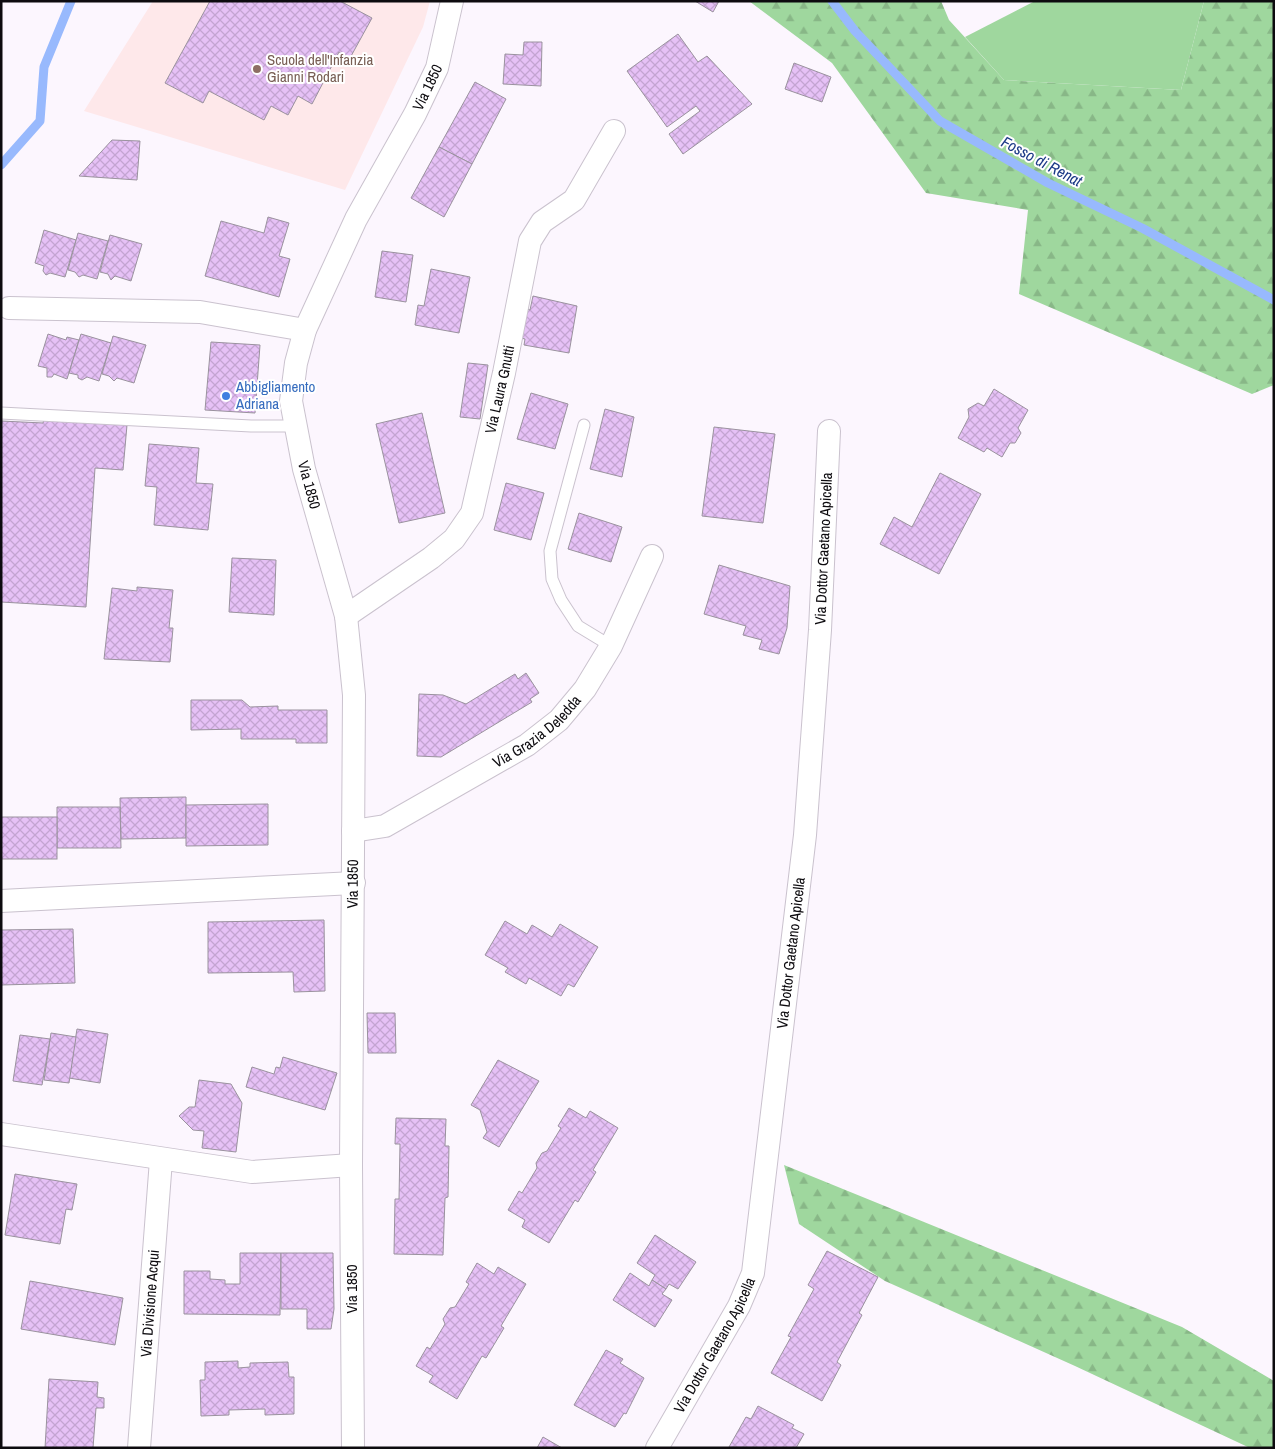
<svg xmlns="http://www.w3.org/2000/svg" width="1275" height="1449" viewBox="0 0 1275 1449" font-family="'Archivo Narrow',sans-serif">
	<style>
		.education { fill: #fee8ea }
		.grass { fill: #9fd79e }
		.forest { fill: url(#forest-firs) }
		.lines { fill: none; stroke-linecap: round; stroke-linejoin: round }
		.stream { stroke: #98b9fd; stroke-width: 9 }
		.building { fill: url(#building-cross-hatch); stroke: #9a929e }
		.lane-casing { stroke: #cac2ce; stroke-width: 13 }
		.street-casing { stroke: #cac2ce; stroke-width: 24 }
		.lane { stroke: #fff; stroke-width: 11 }
		.street { stroke: #fff; stroke-width: 22 }
		.education-dot { fill: #8d6e63; stroke: #fff; stroke-width: 2 }
		.shop-dot { fill: #3f7fe0; stroke: #fff; stroke-width: 2 }
		.labels { text-anchor: middle; stroke-width: 4; stroke-linejoin: round; paint-order: stroke }
		.education-label { font-size: 15px; fill: #785e54; stroke: #fff; text-anchor: start }
		.street-label { font-size: 15px; fill: #0d0b0f; stroke: #fff }
		.shop-label { font-size: 15px; fill: #366cbe; stroke: #fff; text-anchor: start }
		.water-label { font-size: 16px; font-style: italic; fill: #1c3a87; stroke: #fff }
	</style>
	<defs>
		<pattern id="forest-firs" width="22" height="20" patternUnits="userSpaceOnUse" patternTransform="scale(1.25)"><rect width="22" height="20" fill="#9fd79e"/><path d="M5 1l3.5 6h-7zM16 11l3.5 6h-7z" fill="#88b787"/></pattern>
		<pattern id="building-cross-hatch" width="8" height="8" patternUnits="userSpaceOnUse" patternTransform="scale(1.25)"><rect width="8" height="8" fill="#e6c1f6"/><path d="M0 0l8 8M0 8l8-8" fill="none" stroke="#c4a4d2"/></pattern>
	</defs>
	<rect width="100%" height="100%" fill="#fcf6fe"/>
	<polygon class="education" points="153,1 430,1 423,27 345,190 84,111"/>
	<polygon class="grass" points="1035,1 1204,1 1181,90 1004,80 965,37"/>
	<g class="forest">
		<polygon points="749,1 941,1 949,20 1004,80 1181,90 1204,1 1274,1 1274,385 1252,394 1019,294 1028,210 926,193 832,63"/>
		<polygon points="784,1165 1182,1327 1274,1381 1274,1448 1250,1448 1075,1366 885,1281 799,1224"/>
	</g>
	<g class="lines">
		<g class="stream">
			<polyline points="832,1 855,31 940,121 1048,183 1142,228 1274,300"/>
			<polyline points="1,165 40,121 44,67 71,1"/>
		</g>
	</g>
	<g class="building">
		<polygon points="210,1 340,1 372,18 350,58 339,52 312,104 298,96 288,115 271,106 264,120 209,91 203,103 165,83"/>
		<polygon points="695,1 719,1 713,12"/>
		<polygon points="678,34 698,62 707,56 752,104 683,154 669,134 700,111 696,106 667,127 627,71"/>
		<polygon points="524,42 542,42 541,86 503,84 505,54 523,55"/>
		<polygon points="794,63 831,77 822,102 785,89"/>
		<polygon points="475,82 506,99 472,164 439,147"/>
		<polygon points="112,140 140,141 137,180 79,176"/>
		<polygon points="439,147 472,164 444,217 411,198"/>
		<polygon points="268,217 289,223 279,256 290,259 279,297 205,276 221,221 264,233"/>
		<polygon points="44,230 76,240 65,277 50,273 46,275 43,271 44,266 35,263"/>
		<polygon points="78,233 108,241 97,279 83,275 79,277 75,272 68,270"/>
		<polygon points="110,235 142,244 131,281 115,276 111,280 108,274 100,272"/>
		<polygon points="382,251 413,255 406,302 375,297"/>
		<polygon points="431,269 470,277 459,333 415,325 418,305 424,306"/>
		<polygon points="533,296 577,306 569,353 524,345 525,339 521,338 527,309 530,310"/>
		<polygon points="48,334 66,340 67,337 79,340 67,379 54,374 52,377 47,377 47,368 38,366"/>
		<polygon points="81,334 111,343 99,381 87,377 82,380 78,378 78,375 69,373"/>
		<polygon points="113,336 146,345 134,383 117,378 114,381 109,376 102,374"/>
		<polygon points="211,342 260,345 255,413 205,410"/>
		<polygon points="468,363 488,365 480,419 460,417"/>
		<polygon points="994,389 1028,410 1018,428 1021,433 1015,443 1010,443 1002,457 987,448 984,452 958,438 969,417 968,409 978,403 984,406"/>
		<polygon points="531,393 568,404 555,449 517,439"/>
		<polygon points="605,409 634,417 622,477 590,469"/>
		<polygon points="422,413 445,513 399,523 376,424"/>
		<polygon points="44,419 127,425 123,470 95,468 86,607 1,602 1,421 43,423"/>
		<polygon points="714,427 775,434 763,523 702,516"/>
		<polygon points="149,444 199,448 196,483 213,484 208,530 154,525 157,487 145,486"/>
		<polygon points="940,473 981,494 939,574 880,544 894,517 912,527"/>
		<polygon points="506,483 544,493 531,540 494,530"/>
		<polygon points="579,513 622,527 611,562 568,549"/>
		<polygon points="232,558 276,560 274,615 229,612"/>
		<polygon points="719,565 790,586 787,628 779,654 759,649 762,640 743,635 746,626 704,614"/>
		<polygon points="137,587 173,590 169,628 173,628 170,662 104,659 112,588 137,591"/>
		<polygon points="526,673 539,693 530,699 532,702 441,757 417,756 419,694 443,695 466,704 515,674 518,679"/>
		<polygon points="191,700 242,700 250,707 278,706 278,710 327,710 327,743 296,743 296,739 241,739 241,729 191,730"/>
		<polygon points="186,797 186,838 121,839 120,798"/>
		<polygon points="268,804 268,845 186,846 186,805"/>
		<polygon points="57,807 120,807 121,848 57,848"/>
		<rect x="1" y="817" width="56" height="42"/>
		<polygon points="324,920 325,991 294,992 293,972 208,973 208,922"/>
		<polygon points="505,921 527,934 532,925 552,937 560,924 598,947 574,987 568,984 561,996 529,978 526,984 505,972 508,968 485,955"/>
		<polygon points="73,929 75,983 1,985 1,930"/>
		<polygon points="367,1013 395,1013 396,1053 368,1053"/>
		<polygon points="77,1029 108,1034 100,1083 69,1078"/>
		<polygon points="51,1033 76,1037 69,1083 44,1080"/>
		<polygon points="20,1035 50,1039 42,1085 13,1081"/>
		<polygon points="283,1057 337,1073 325,1110 246,1087 252,1067 274,1074 276,1067 280,1068"/>
		<polygon points="498,1060 539,1081 499,1147 483,1138 487,1132 480,1110 471,1105"/>
		<polygon points="199,1080 231,1084 242,1103 236,1152 202,1148 204,1131 193,1130 179,1116 189,1107 195,1107"/>
		<polygon points="569,1108 586,1118 590,1111 618,1128 593,1170 596,1172 578,1202 575,1200 549,1243 522,1227 525,1220 508,1210 519,1191 522,1193 537,1168 536,1163 542,1153 547,1151 561,1128 558,1126"/>
		<polygon points="396,1118 446,1119 445,1146 449,1146 448,1197 445,1198 443,1255 394,1254 395,1199 399,1199 400,1144 395,1144"/>
		<polygon points="15,1174 77,1184 72,1210 66,1209 60,1244 5,1235"/>
		<polygon points="655,1235 696,1262 678,1289 669,1284 666,1289 652,1280 655,1275 637,1263"/>
		<polygon points="827,1251 878,1277 859,1313 862,1315 837,1362 841,1365 822,1401 771,1373 791,1337 788,1336 814,1289 808,1285"/>
		<polygon points="240,1253 281,1253 280,1315 184,1314 184,1271 210,1271 210,1279 225,1280 225,1284 240,1284"/>
		<polygon points="281,1253 333,1253 334,1309 331,1329 307,1329 307,1309 281,1309"/>
		<polygon points="477,1263 494,1274 498,1267 526,1284 501,1326 504,1328 486,1358 482,1356 457,1399 429,1382 433,1376 416,1366 427,1347 430,1349 445,1324 443,1319 450,1308 455,1307 469,1284 466,1282"/>
		<polygon points="630,1273 649,1286 652,1280 666,1289 662,1294 672,1300 655,1327 613,1300"/>
		<polygon points="30,1281 123,1298 115,1345 21,1329"/>
		<polygon points="606,1350 623,1359 620,1363 644,1378 626,1414 624,1413 615,1427 574,1405"/>
		<polygon points="238,1361 238,1368 250,1367 250,1363 288,1362 289,1377 294,1377 294,1414 265,1415 265,1409 229,1410 229,1415 201,1416 200,1380 205,1380 205,1362"/>
		<polygon points="49,1379 98,1382 97,1397 104,1398 104,1408 96,1408 93,1448 45,1448"/>
		<polygon points="758,1406 794,1425 792,1428 804,1434 796,1448 729,1447 746,1417 751,1419"/>
		<polygon points="543,1437 562,1448 537,1448"/>
	</g>
	<g class="lines">
		<defs>
			<g id="lane">
				<polyline points="1,413 251,426 296,426"/>
				<polyline points="584,425 550,551 552,579 561,600 578,626 611,646"/>
			</g>
			<g id="street">
				<polyline points="9,308 200,312 305,330"/>
				<path id="s1" d="M346,616L431,558L454,539L472,513L504,373L530,241L542,222L574,200L614,131"/>
				<path id="s2" d="M353,831L385,826L527,745L559,720L585,689L611,646L652,556"/>
				<polyline points="1,901 354,883"/>
				<polyline points="1,1134 252,1172 351,1165"/>
				<path id="s3" d="M139,1448L161,1160"/>
				<path id="s4" d="M353,1448L351,1165L354,695L346,616L304,469L291,401L296,363L305,330L356,219L415,114L437,68L452,1"/>
				<path id="s5" d="M657,1448L739,1306L753,1273L805,835L820,630L829,431"/>
			</g>
		</defs>
		<use href="#lane" class="lane-casing"/>
		<use href="#street" class="street-casing"/>
		<use href="#lane" class="lane"/>
		<use href="#street" class="street"/>
	</g>
	<circle class="education-dot" cx="257" cy="69" r="5"/>
	<circle class="shop-dot" cx="226" cy="396" r="5"/>
	<g class="labels">
		<g class="education-label">
			<text x="267" y="65">Scuola dell'Infanzia<tspan x="267" dy="17">Gianni Rodari</tspan></text>
		</g>
		<g class="street-label">
			<text dy="5" stroke="none"><textPath href="#s4" startOffset="1399">Via 1850</textPath></text>
			<text dy="5" stroke="none"><textPath href="#s1" startOffset="291">Via Laura Gnutti</textPath></text>
			<text transform="translate(309 485) rotate(75)" y="5">Via 1850</text>
			<text dy="5" stroke="none"><textPath href="#s5" startOffset="928">Via Dottor Gaetano Apicella</textPath></text>
			<text dy="5" stroke="none"><textPath href="#s2" startOffset="212">Via Grazia Deledda</textPath></text>
			<text dy="5" stroke="none"><textPath href="#s4" startOffset="564">Via 1850</textPath></text>
			<text dy="5" stroke="none"><textPath href="#s5" startOffset="522">Via Dottor Gaetano Apicella</textPath></text>
			<text transform="translate(352 1289) rotate(-90)" y="5">Via 1850</text>
			<text dy="5" stroke="none"><textPath href="#s3" startOffset="145">Via Divisione Acqui</textPath></text>
			<text dy="5" stroke="none"><textPath href="#s5" startOffset="118">Via Dottor Gaetano Apicella</textPath></text>
		</g>
		<g class="shop-label">
			<text x="236" y="392">Abbigliamento<tspan x="236" dy="17">Adriana</tspan></text>
		</g>
		<g class="water-label">
			<text transform="translate(1042 161) rotate(28)" y="6">Fosso di Renat</text>
		</g>
	</g>
	<rect width="1275" height="1449" fill="none" stroke="#0d0b0f" stroke-width="5"/>
</svg>
